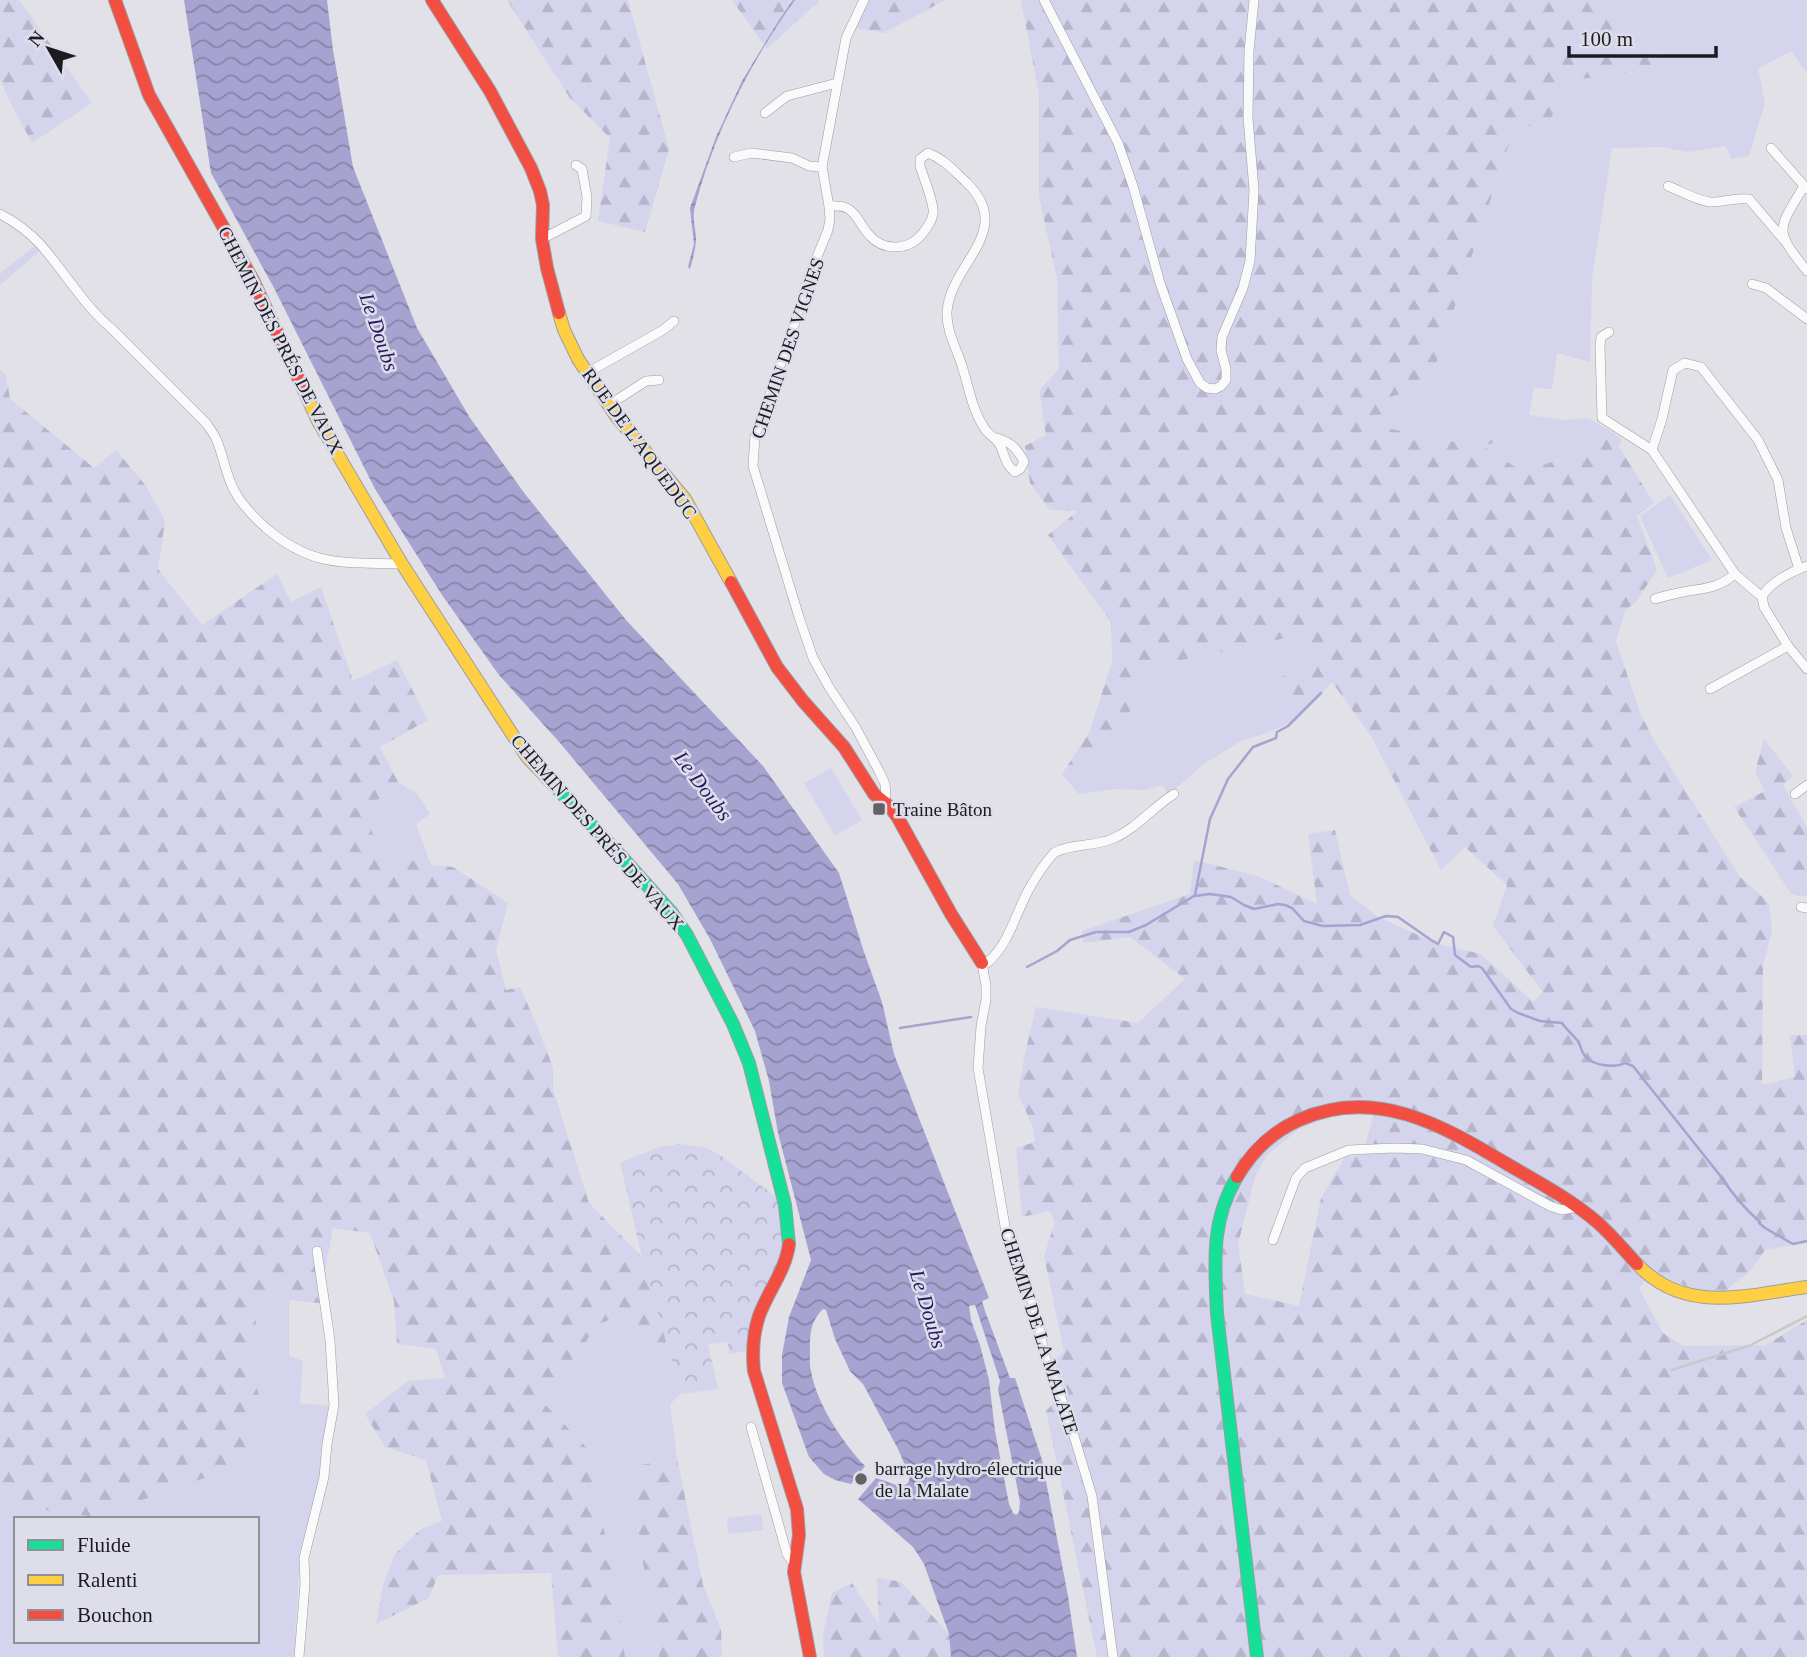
<svg xmlns="http://www.w3.org/2000/svg" width="1807" height="1657" viewBox="0 0 1807 1657" font-family="'Times New Roman',serif">
	<style>
		.grass { fill: #d4d4ed; fill-rule: evenodd }
		.forest { fill: url(#forest-firs); fill-rule: evenodd }
		.park { fill: url(#park-crowns) }
		.water { fill: url(#water-waves); fill-rule: evenodd }
		.lines { fill: none; stroke-linecap: round; stroke-linejoin: round }
		.stream { stroke: #a6a3d1; stroke-width: 2.5 }
		.street-casing { stroke: #9d9da2; stroke-width: 10 }
		.fast-casing { stroke: #9d9da2; stroke-width: 14 }
		.slow-casing { stroke: #9d9da2; stroke-width: 14 }
		.jam-casing { stroke: #9d9da2; stroke-width: 14 }
		.street { stroke: #fafafb; stroke-width: 9 }
		.fast { stroke: #16e098; stroke-width: 12 }
		.slow { stroke: #ffcf43; stroke-width: 12 }
		.jam { stroke: #f24e42; stroke-width: 12 }
		.rail { stroke: #c9c9cb; stroke-width: 2.5 }
		.poi-dot { fill: #616166; stroke: #dedeea; stroke-width: 2.5 }
		.labels { text-anchor: middle; stroke-width: 5; stroke-linejoin: round; paint-order: stroke }
		.street-label { font-size: 19px; fill: #1c1c20; stroke: #dedeea }
		.poi-label { font-size: 19px; fill: #1c1c20; stroke: #dedeea; text-anchor: start }
		.water-label { font-size: 21px; font-style: italic; fill: #271860; stroke: #dedeea }
	</style>
	<defs>
		<pattern id="forest-firs" width="22" height="20" patternUnits="userSpaceOnUse" patternTransform="scale(1.75)"><rect width="22" height="20" fill="#d4d4ed"/><path d="M5 1l3.5 6h-7zM16 11l3.5 6h-7z" fill="#b5b5cb"/></pattern>
		<pattern id="park-crowns" width="20" height="18" patternUnits="userSpaceOnUse" patternTransform="scale(1.75)"><rect width="20" height="18" fill="#d4d4ed"/><path d="M2 6a3 3 0 1 1 6 0M12 15a3 3 0 1 1 6 0" fill="none" stroke="#b5b5cb"/></pattern>
		<pattern id="water-waves" width="16" height="10" patternUnits="userSpaceOnUse" patternTransform="scale(1.75)"><rect width="16" height="10" fill="#a6a3d1"/><path d="M0 5q4-4 8 0t8 0" fill="none" stroke="#8684a9"/></pattern>
	</defs>
	<rect width="100%" height="100%" fill="#e1e1e7"/>
	<g class="grass">
		<polygon points="1608,0 1807,0 1807,73 1791,51 1758,69 1765,103 1749,156 1731,159 1726,146 1687,152 1661,147 1612,148 1592,279 1590,362 1557,353 1552,389 1534,388 1529,415 1566,420 1588,418 1609,430 1583,451 1543,465 1520,471 1484,447 1506,434 1488,429 1454,442 1382,427 1389,397 1428,387 1515,126 1548,125 1566,81 1650,70 1658,54"/>
		<polygon points="1670,495 1712,560 1668,578 1640,516"/>
		<polygon points="1295,636 1311,658 1283,676 1295,721 1264,734 1241,741 1204,764 1168,795 1163,785 1144,790 1115,789 1079,794 1062,774 1089,768 1129,719 1133,670"/>
		<polygon points="831,768 862,820 835,836 804,783"/>
		<polygon points="398,782 417,794 430,814 416,824 431,865 378,852 366,810"/>
		<path d="M269,1294L289,1300V1356L303,1361L300,1403L328,1406L320,1477L300,1552L294,1657H0V1503L94,1517L259,1396L251,1366L258,1305ZM16,1519H257V1641H16Z"/>
		<polygon points="626,1314 647,1340 670,1355 681,1394 670,1404 677,1458 630,1468 643,1563 659,1657 625,1657 614,1580 536,1395 580,1352 596,1325"/>
		<polygon points="761,1514 763,1530 728,1534 727,1518"/>
	</g>
	<g class="forest">
		<polygon points="0,0 19,0 92,103 32,143 8,98 0,79"/>
		<polygon points="507,0 628,0 669,149 645,232 598,221 610,138 570,98"/>
		<polygon points="732,0 820,0 767,49"/>
		<polygon points="865,0 945,0 884,33 855,28"/>
		<path d="M1021,0H1608L1658,55L1650,70L1566,81L1548,126H1515L1428,387L1389,397L1382,427L1454,442L1488,429L1508,435L1484,447L1520,470L1543,465L1583,451L1609,430L1622,440L1619,447L1654,503L1637,516L1657,570L1635,603L1625,610L1616,642L1641,715L1656,744L1740,877L1769,903L1772,931L1763,967L1762,1085L1795,1077L1790,1035H1807V1243L1765,1250L1750,1271L1725,1291L1693,1289L1651,1271L1639,1288L1663,1333L1683,1346L1766,1345L1807,1320V1657H1097L1046,1411L1065,1391L1053,1360L1064,1352L1044,1256L1055,1222L1050,1211L1022,1217L1016,1148L1035,1142L1033,1127L1018,1094L1024,1058L1036,1007L1138,1023L1185,979L1130,937L1083,943L1082,931L1190,894L1194,860L1258,876L1317,904L1308,834L1335,830L1350,895L1378,917L1438,944L1481,954L1533,1002L1543,992L1493,926L1507,885L1465,847L1441,870L1371,736L1332,682L1295,721L1283,676L1311,658L1295,636L1134,670L1129,719L1109,751L1089,768L1062,774L1089,733L1112,662L1111,622L1048,535L1078,511L1050,510L1030,483L1025,446L1046,435L1039,391L1059,369L1057,279L1039,196V95ZM1374,1112L1363,1155L1345,1157L1321,1198L1299,1306L1245,1294L1238,1244L1255,1177L1267,1155L1299,1129L1334,1115Z"/>
		<polygon points="36,245 41,250 0,285 0,273"/>
		<polygon points="0,370 6,375 10,399 94,468 116,450 146,486 165,521 158,569 202,625 277,574 291,602 321,587 353,681 397,660 428,720 380,747 398,782 366,810 378,852 431,865 453,867 508,903 496,950 506,990 520,987 538,1028 553,1068 553,1089 589,1203 642,1257 670,1355 647,1340 625,1314 596,1325 580,1352 536,1395 588,1449 614,1580 625,1657 558,1657 551,1573 438,1575 429,1598 376,1624 383,1585 395,1554 421,1529 442,1521 426,1460 385,1447 365,1414 408,1381 445,1378 436,1349 397,1344 394,1301 370,1233 333,1228 319,1303 289,1300 269,1294 258,1305 251,1365 259,1396 241,1465 94,1517 0,1503"/>
		<polygon points="1764,739 1793,776 1783,785 1807,827 1807,896 1792,895 1734,807 1765,791 1755,772"/>
		<polygon points="677,1458 703,1585 721,1629 722,1657 659,1657 643,1563 630,1467"/>
		<polygon points="877,1577 901,1582 949,1634 951,1657 824,1657 823,1634 832,1593 852,1583 879,1624"/>
	</g>
	<polygon class="park" points="681,1144 707,1148 720,1155 780,1200 785,1243 782,1255 754,1314 749,1328 748,1351 729,1354 728,1342 708,1344 718,1389 681,1394 642,1257 620,1163 659,1147"/>
	<g class="water">
		<path d="M184,0H327L333,50L353,167L417,328L470,418L525,494L626,620L763,766L839,873L864,952L882,1002L894,1054L989,1298L982,1301L985,1311L1010,1378H1015L1042,1460L1068,1596L1077,1657H951L949,1634L924,1564L913,1547L858,1499L876,1478L902,1487L908,1483L910,1477L898,1449L863,1384L850,1371L835,1339L826,1310L823,1309C811,1321 810,1332 810,1349C810,1356 809,1364 811,1371C816,1403 843,1443 865,1466L851,1484L835,1480L824,1474L809,1457L782,1383V1355L789,1317L811,1260L778,1133L769,1081L755,1031L710,939L678,884L560,743L499,675L442,595L375,489L274,288L211,173ZM975,1305L1000,1381L998,1389L1020,1502L1019,1512L1016,1515L1013,1513L1009,1504L995,1431L989,1380L980,1345L971,1320L969,1306Z"/>
		<path d="M793,0H795C750,63 715,131 695,206C692,217 695,226 696,237C696,248 693,258 690,269L688,267L694,244L690,208L716,137L742,81L779,20Z"/>
	</g>
	<g class="lines">
		<g class="stream">
			<polyline points="1195,895 1210,819 1228,779 1253,747 1276,738 1277,732 1288,726 1321,693"/>
			<path d="M1027,967L1057,951L1070,940L1096,932H1129L1146,925L1194,896L1210,894L1231,897L1244,905L1254,909L1278,904L1285,905L1292,908L1304,921L1323,926L1360,925L1386,916L1398,917L1431,940L1438,944L1444,932L1453,937L1455,955L1471,967L1478,966L1482,968L1511,1009L1518,1013L1540,1021L1562,1023C1566,1029 1573,1035 1578,1041C1581,1046 1581,1052 1586,1057C1594,1066 1615,1068 1625,1063L1633,1066L1722,1178C1733,1195 1745,1209 1760,1222L1759,1223L1765,1228L1793,1244L1807,1241"/>
			<polyline points="900,1028 971,1017"/>
		</g>
		<defs>
			<g id="street">
				<polyline points="864,0 846,38 822,167 829,206 830,219 828,230 808,279 792,332 755,436 753,466 799,617 813,658 829,687 856,728 879,771 885,784 886,795 881,801"/>
				<polyline points="1044,0 1118,143 1133,186 1160,283 1187,359 1200,383 1207,388 1215,389 1221,386 1226,380 1226,369 1221,350 1222,337 1243,288 1250,261 1254,190 1248,118 1249,51 1254,0"/>
				<polyline points="765,113 787,96 837,83"/>
				<polyline points="1771,148 1807,189"/>
				<polyline points="734,157 751,153 792,158 809,166 822,167"/>
				<path d="M1668,186C1681,191 1695,200 1710,202C1723,203 1733,197 1749,199L1784,240"/>
				<path d="M1804,186C1778,230 1773,229 1807,271"/>
				<path d="M829,206C837,206 844,205 850,210C859,217 862,228 870,236C885,252 910,250 923,233C927,228 932,221 933,214C935,205 923,176 920,166V159L928,153C944,159 954,171 966,182C1017,231 950,263 947,312C946,332 958,351 963,369C969,389 973,412 985,429C989,435 997,439 1000,445C1005,455 1005,465 1015,472L1020,469L1024,462C1017,447 1009,441 993,437"/>
				<path d="M0,214C15,222 28,231 40,244C65,272 83,305 112,329L206,423C210,429 215,435 217,441C224,458 226,476 235,492C242,505 255,518 266,528C313,568 344,562 402,564"/>
				<polyline points="542,239 586,216 587,197 582,169 576,165"/>
				<polyline points="1752,284 1766,288 1807,319"/>
				<polyline points="1609,332 1601,337 1600,346 1602,418 1652,450 1735,574 1762,597 1764,607 1788,646 1807,669"/>
				<polyline points="587,373 663,330 674,321"/>
				<polyline points="609,405 646,381 659,380"/>
				<polyline points="1652,450 1662,419 1673,370 1685,363 1701,367 1758,440 1778,480 1786,528 1799,569"/>
				<path d="M1762,597C1770,582 1791,572 1807,566"/>
				<path d="M1655,599C1664,596 1673,594 1683,592C1704,588 1717,589 1735,574"/>
				<polyline points="1710,689 1788,646"/>
				<polyline points="1795,794 1807,785"/>
				<polyline points="1801,907 1807,908"/>
				<polyline points="1273,1240 1296,1178 1305,1168 1349,1150 1395,1148 1422,1149 1466,1160 1550,1206 1562,1210 1577,1207"/>
				<polyline points="751,1427 787,1554 795,1565"/>
				<polyline points="299,1657 305,1584 304,1558 324,1477 327,1444 334,1405 330,1340 317,1251"/>
				<path d="M1113,1657L1092,1496L1068,1416L1045,1357L1037,1317L1027,1286L1006,1232L978,1068L981,1026L986,1000V986L982,963H987C1009,944 1015,915 1028,891C1035,878 1044,864 1054,853C1071,843 1093,847 1112,839C1136,829 1152,808 1174,794"/>
			</g>
			<g id="fast">
				<polyline points="548,779 621,856 672,913 687,935 733,1024 749,1063 785,1205 789,1244"/>
				<path d="M1237,1177C1210,1222 1215,1264 1217,1314L1257,1657"/>
			</g>
			<g id="slow">
				<polyline points="559,313 564,330 578,359 616,416 685,499 731,582"/>
				<polyline points="301,384 318,421 402,564 527,757 548,779"/>
				<path d="M1637,1264C1685,1315 1746,1295 1807,1287"/>
			</g>
			<g id="jam">
				<polyline points="115,0 149,95 253,280 301,384"/>
				<polyline points="432,0 490,91 531,168 540,191 543,205 542,239 547,268 559,313"/>
				<polyline points="731,582 777,667 803,701 844,747 874,794 890,807 898,818 951,914 982,963"/>
				<path d="M1237,1177C1252,1151 1272,1132 1299,1120C1375,1086 1442,1125 1507,1164C1538,1182 1570,1199 1597,1222C1612,1235 1624,1250 1637,1264"/>
				<path d="M789,1244C786,1270 768,1291 759,1316C753,1334 752,1352 754,1371L797,1509L799,1535L794,1572L810,1657"/>
			</g>
		</defs>
		<use href="#street" class="street-casing"/>
		<use href="#fast" class="fast-casing"/>
		<use href="#slow" class="slow-casing"/>
		<use href="#jam" class="jam-casing"/>
		<use href="#street" class="street"/>
		<use href="#fast" class="fast"/>
		<use href="#slow" class="slow"/>
		<use href="#jam" class="jam"/>
		<polyline class="rail" points="1672,1370 1751,1345 1807,1316"/>
	</g>
	<g class="poi-dot">
		<rect x="872" y="802" width="14" height="14" rx="3.5"/>
		<circle cx="861" cy="1479" r="7"/>
	</g>
	<g class="labels">
		<g class="street-label">
			<text transform="translate(281 340) rotate(63)" y="7">CHEMIN DES PRÉS DE VAUX</text>
			<text transform="translate(787 348) rotate(-71)" y="7">CHEMIN DES VIGNES</text>
			<text transform="translate(640 443) rotate(54)" y="7">RUE DE L'AQUEDUC</text>
			<text transform="translate(598 832) rotate(49)" y="7">CHEMIN DES PRÉS DE VAUX</text>
			<text transform="translate(1040 1331) rotate(72)" y="7">CHEMIN DE LA MALATE</text>
		</g>
		<g class="poi-label">
			<text x="893" y="816">Traine Bâton</text>
			<text x="875" y="1475">barrage hydro-électrique<tspan x="875" dy="22">de la Malate</tspan></text>
		</g>
		<g class="water-label">
			<text transform="translate(379 332) rotate(71)" y="7">Le Doubs</text>
			<text transform="translate(703 786) rotate(53)" y="7">Le Doubs</text>
			<text transform="translate(928 1309) rotate(73)" y="7">Le Doubs</text>
		</g>
	</g>
	<rect x="14" y="1517" width="245" height="126" fill="#dedeea" stroke="#909099" stroke-width="2"/>
	<rect x="28" y="1540" width="35" height="10" fill="#16e098" stroke="#909099" stroke-width="2"/>
	<text x="77" y="1552" font-size="21" fill="#1c1c20">Fluide</text>
	<rect x="28" y="1575" width="35" height="10" fill="#ffcf43" stroke="#909099" stroke-width="2"/>
	<text x="77" y="1587" font-size="21" fill="#1c1c20">Ralenti</text>
	<rect x="28" y="1610" width="35" height="10" fill="#f24e42" stroke="#909099" stroke-width="2"/>
	<text x="77" y="1622" font-size="21" fill="#1c1c20">Bouchon</text>
	<g transform="translate(49 49) rotate(309)" stroke="#dedeea" stroke-width="5" paint-order="stroke">
	<path d="M0-5L12 26L0 18L-12 26Z" fill="#1c1c20"/>
	<text y="-10" font-size="19" font-weight="bold" text-anchor="middle" fill="#1c1c20">N</text>
	</g>
	<path d="M1569 46v10h147v-10" fill="none" stroke="#1c1c20" stroke-width="3.5"/>
	<text x="1580" y="46" font-size="21" fill="#1c1c20" stroke="#dedeea" stroke-width="5" paint-order="stroke">100 m</text>
</svg>
